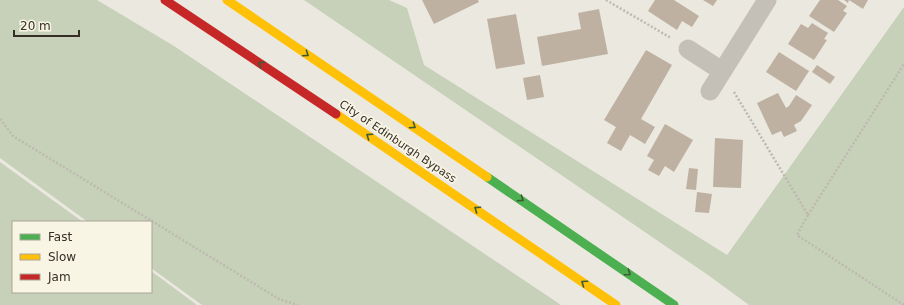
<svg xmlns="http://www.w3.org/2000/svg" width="904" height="305" viewBox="0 0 904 305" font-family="'DejaVu Sans',sans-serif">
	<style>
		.green { fill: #c7d1b9 }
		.building { fill: #beb1a1 }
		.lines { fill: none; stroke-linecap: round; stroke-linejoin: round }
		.path { stroke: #bdb9b0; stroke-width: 2.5; stroke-dasharray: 2 2; stroke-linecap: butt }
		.street { stroke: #c4c0b8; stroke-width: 19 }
		.fast { stroke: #4caf50; stroke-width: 9 }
		.slow { stroke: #ffc107; stroke-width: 9 }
		.jam { stroke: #c62828; stroke-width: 9 }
		.oneway { stroke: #3c5b35 }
		.labels { text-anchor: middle; stroke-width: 3.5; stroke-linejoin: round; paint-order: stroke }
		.street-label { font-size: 11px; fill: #342e27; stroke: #f9f5e5 }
	</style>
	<rect width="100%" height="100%" fill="#ebe8df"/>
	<g class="green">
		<polygon points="0,0 97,0 174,46 561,305 202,305 151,268 151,222 88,222 0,158"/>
		<polygon points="304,0 389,0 407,8 424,65 727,255 904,7 904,305 749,305 708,275"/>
		<polygon points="0,162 83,222 13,222 13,292 151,292 151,271 197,305 0,305"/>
	</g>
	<g class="building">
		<polygon points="422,0 478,0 479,2 434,24"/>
		<polygon points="655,0 674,0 699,16 692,27 682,21 677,30 648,11"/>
		<polygon points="703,0 717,0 713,6"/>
		<polygon points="820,0 838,0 847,6 843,11 847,13 834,32 809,16"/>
		<polygon points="844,0 868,0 863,9 849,0 848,3"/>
		<polygon points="599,9 608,54 542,66 537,37 581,29 578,13"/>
		<polygon points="516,14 525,64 496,69 487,19"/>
		<polygon points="812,23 828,33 824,39 827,40 814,60 788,44 801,24 808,28"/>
		<polygon points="646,50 672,65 641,119 655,127 645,144 630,135 621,151 607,143 616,127 604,120"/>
		<polygon points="779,52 809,71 796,91 766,72"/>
		<polygon points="817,65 835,77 830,84 812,72"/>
		<polygon points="540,75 544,97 527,100 523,78"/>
		<polygon points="778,93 786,108 789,106 796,95 812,105 801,121 794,125 797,131 784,137 781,131 772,135 757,103"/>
		<polygon points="665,124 693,140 674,172 665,166 659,176 648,170 654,160 647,156"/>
		<polygon points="715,138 743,140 741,188 713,187"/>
		<polygon points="689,168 698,169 696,190 686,189"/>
		<polygon points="697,192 712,194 709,213 695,212"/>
	</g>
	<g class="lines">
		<g class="path">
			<polyline points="606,0 671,38"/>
			<polyline points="734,92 808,215 797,235 904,305"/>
			<polyline points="0,119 13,136 279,299 298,305"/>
			<polyline points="808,215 904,64"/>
		</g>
		<g class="street">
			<polyline points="688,49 722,71"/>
			<polyline points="710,91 767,0"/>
		</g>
		<polyline class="fast" points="487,177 674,305"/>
		<g class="slow">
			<polyline points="227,0 487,177"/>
			<polyline points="336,114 616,305"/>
		</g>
		<polyline class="jam" points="165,0 336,114"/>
	</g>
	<defs><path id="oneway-chevron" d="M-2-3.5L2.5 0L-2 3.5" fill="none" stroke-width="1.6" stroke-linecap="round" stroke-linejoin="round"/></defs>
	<g class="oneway">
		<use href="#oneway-chevron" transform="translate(306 54) rotate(34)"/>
		<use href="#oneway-chevron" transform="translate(261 64) rotate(-146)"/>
		<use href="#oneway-chevron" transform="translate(413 126) rotate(34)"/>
		<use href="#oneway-chevron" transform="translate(369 136) rotate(-146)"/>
		<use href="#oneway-chevron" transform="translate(521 199) rotate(34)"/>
		<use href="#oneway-chevron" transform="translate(477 209) rotate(-146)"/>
		<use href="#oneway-chevron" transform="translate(628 273) rotate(35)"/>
		<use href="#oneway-chevron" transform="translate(584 283) rotate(-145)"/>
	</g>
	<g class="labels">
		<g class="street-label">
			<text transform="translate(398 141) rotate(34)" y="4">City of Edinburgh Bypass</text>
		</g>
	</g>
	<rect x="12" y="221" width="140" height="72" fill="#f9f5e5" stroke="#aaa599"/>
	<rect x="20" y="234" width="20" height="6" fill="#4caf50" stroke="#aaa599"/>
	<text x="48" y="241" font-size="12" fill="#342e27">Fast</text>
	<rect x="20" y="254" width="20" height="6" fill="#ffc107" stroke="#aaa599"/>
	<text x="48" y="261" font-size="12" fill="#342e27">Slow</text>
	<rect x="20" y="274" width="20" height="6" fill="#c62828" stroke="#aaa599"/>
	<text x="48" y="281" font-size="12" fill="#342e27">Jam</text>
	<path d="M14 30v6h65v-6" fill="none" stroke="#342e27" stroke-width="2"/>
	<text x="20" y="30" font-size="12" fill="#342e27" stroke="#f9f5e5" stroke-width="3" paint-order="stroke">20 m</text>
</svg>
